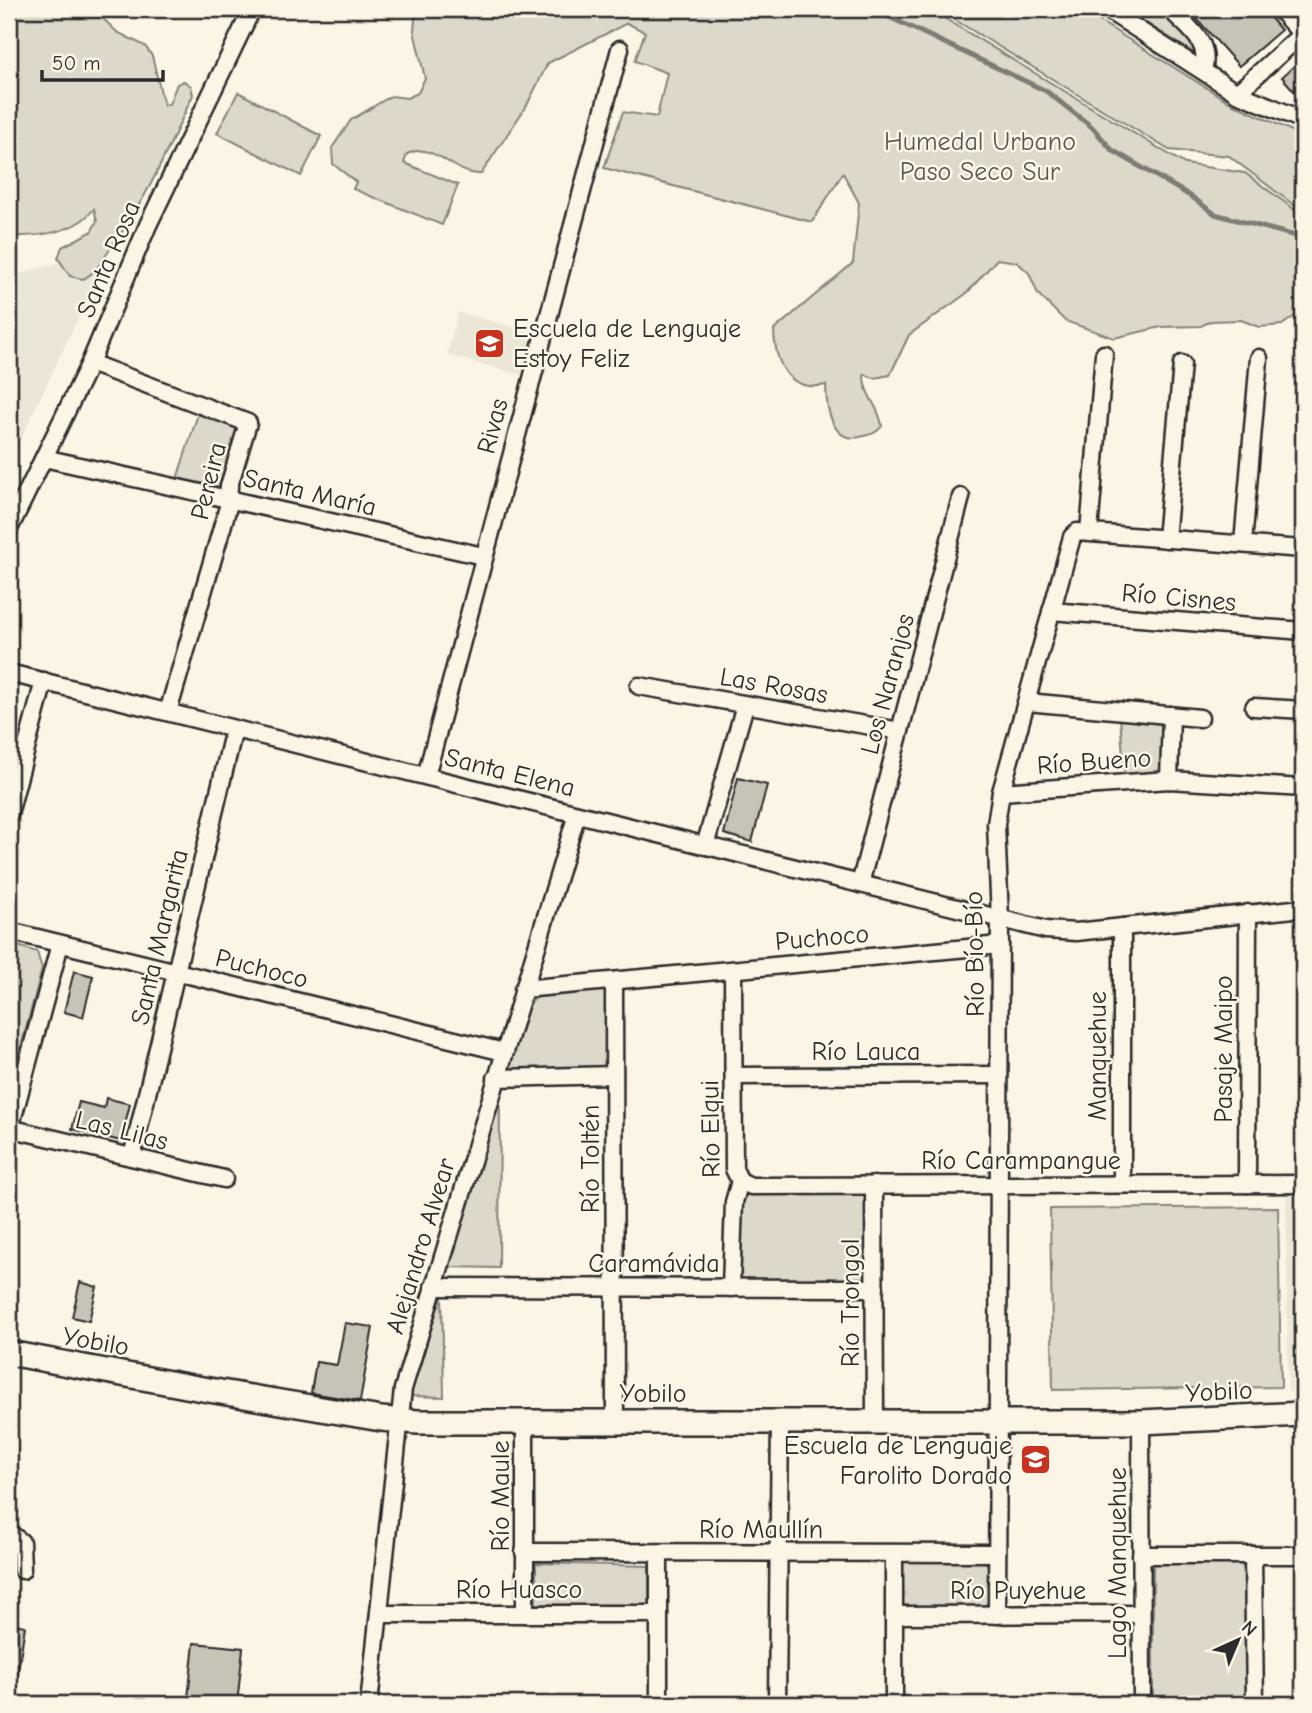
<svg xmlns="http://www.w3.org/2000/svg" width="1312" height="1713" viewBox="0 0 1312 1713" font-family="'Comic Neue',sans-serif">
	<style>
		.built { fill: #ece6d7 }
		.green { fill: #ded8ca; stroke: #84827a; stroke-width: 2 }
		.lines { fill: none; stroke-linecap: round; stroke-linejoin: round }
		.stream { stroke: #7d7b74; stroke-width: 5 }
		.building { fill: #c8c3b7; stroke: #2b2b2b; stroke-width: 2 }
		.street-casing { stroke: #2b2b2b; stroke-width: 21 }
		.secondary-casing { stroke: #2b2b2b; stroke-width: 28 }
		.street { stroke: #fcf5e5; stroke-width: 16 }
		.secondary { stroke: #fcf5e5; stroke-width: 23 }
		.labels { text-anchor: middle; stroke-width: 5; stroke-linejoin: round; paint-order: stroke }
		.park-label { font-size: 26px; fill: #585653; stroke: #fcf5e5 }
		.street-label { font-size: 26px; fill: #2b2b2b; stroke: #fcf5e5 }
		.poi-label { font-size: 26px; fill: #2b2b2b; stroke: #fcf5e5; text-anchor: start }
	</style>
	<rect width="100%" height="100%" fill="#fcf5e5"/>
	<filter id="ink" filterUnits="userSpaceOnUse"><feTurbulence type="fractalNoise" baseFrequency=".0143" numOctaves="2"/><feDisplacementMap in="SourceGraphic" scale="14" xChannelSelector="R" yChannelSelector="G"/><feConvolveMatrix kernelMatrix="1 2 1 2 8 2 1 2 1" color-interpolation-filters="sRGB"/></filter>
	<g filter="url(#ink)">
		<g class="built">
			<polygon points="88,254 108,255 9,464 9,277"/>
			<polygon points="458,312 533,332 521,375 447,355"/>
			<polygon points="1286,1196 1303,1196 1303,1390 1288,1391"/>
		</g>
		<g class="green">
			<path d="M9,9H93L117,32L145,46L152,56L164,105L169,104L177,84L184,81L191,86L193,95C167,150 150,194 114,243C104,257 99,271 83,279L70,276L58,258L62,247L91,232L97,221L94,209C75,233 39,237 9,236Z"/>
			<path d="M416,9H929L1185,164L1245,173L1303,216V317L1296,315L1282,325L1259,327L1241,320L1211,321L1201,326L1161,327L1114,338L1065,321L1038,294L1029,273L1017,262L997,259L967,293L909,335L890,375L874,378L864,374C863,394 880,407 882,426C877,433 872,434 864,436C832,446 826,409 826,385C788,393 775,363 774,330L853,263L859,203L843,173L812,222L604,168L623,112L657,117L667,73L635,61L645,32L627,23L548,63L527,105L481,174C454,176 435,140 407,154L404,163L458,185L442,225L353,189L356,182L333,164L332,148L351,120L391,96L407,98L418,93L425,78L414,31Z"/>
			<polygon points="937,9 1080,9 1231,103 1303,136 1303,212 1229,156 1169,150"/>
			<polygon points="1124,9 1164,9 1201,49 1196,54"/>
			<polygon points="238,92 321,136 301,176 217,133"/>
			<polygon points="198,414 237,425 238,432 223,484 217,487 177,479"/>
			<polygon points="1120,718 1163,718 1163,777 1125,781"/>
			<polygon points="9,943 37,952 42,969 9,1091"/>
			<polygon points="607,990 605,1068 508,1070 527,1004 538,997"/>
			<polygon points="500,1096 499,1268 447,1267"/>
			<polygon points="867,1194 869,1284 737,1283 738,1195"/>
			<polygon points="1278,1207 1281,1387 1053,1390 1050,1209"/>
			<polygon points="442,1295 444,1397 410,1396"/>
			<polygon points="982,1559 990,1567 989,1601 983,1608 907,1610 900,1603 900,1565 906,1560"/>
			<polygon points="1158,1560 1240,1563 1247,1572 1247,1704 1153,1704 1153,1565"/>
			<polygon points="536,1563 649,1566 649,1607 536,1604"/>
		</g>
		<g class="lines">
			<polyline class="stream" points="872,9 1046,91 1092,127 1112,150 1192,197 1215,214 1303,238"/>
		</g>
		<g class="building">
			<polygon points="1188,9 1263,9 1281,30 1239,66"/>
			<polygon points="1295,65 1303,75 1303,83 1294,91 1282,77"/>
			<polygon points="738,778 767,785 752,842 724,834"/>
			<polygon points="74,971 93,976 83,1017 64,1012"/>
			<polygon points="106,1098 130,1104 121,1141 72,1129 79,1102 104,1108"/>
			<polygon points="80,1282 97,1287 89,1321 72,1317"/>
			<polygon points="345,1323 373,1327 360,1401 311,1393 316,1362 337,1365"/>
			<polygon points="9,1623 25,1626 16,1684 9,1683"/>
			<polygon points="194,1643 243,1648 237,1704 188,1698"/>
		</g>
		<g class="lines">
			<defs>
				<g id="street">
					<polyline points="1106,9 1237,93 1303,120"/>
					<path d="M1170,9C1189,29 1211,41 1203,71"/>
					<polyline points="1279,9 1302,34"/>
					<polyline points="1237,93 1303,33"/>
					<polyline points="90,363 248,423 229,486 228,507 168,712"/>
					<polyline points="44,458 483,556"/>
					<polyline points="9,529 90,363 148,225 252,9"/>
					<polyline points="1089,532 1104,354"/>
					<polyline points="1166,539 1182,364"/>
					<polyline points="1243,544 1259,358"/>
					<polyline points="1051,611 1303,631"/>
					<polyline points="9,673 1046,930 1076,932 1303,908"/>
					<polyline points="639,686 900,731"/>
					<polyline points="1027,702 1200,718"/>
					<polyline points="1254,707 1303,710"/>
					<polyline points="426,776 620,49"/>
					<polyline points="1169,780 1171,715"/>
					<polyline points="1001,792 1169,780 1303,788"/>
					<polyline points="9,814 44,681"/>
					<polyline points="705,846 745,705"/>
					<polyline points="860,884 961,497"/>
					<polyline points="9,931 504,1052"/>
					<polyline points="733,970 734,1169 740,1181"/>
					<polyline points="614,981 615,1421"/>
					<polyline points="523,989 1000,945"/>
					<polyline points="734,1076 999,1075"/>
					<polyline points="496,1078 614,1075"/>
					<polyline points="9,1128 224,1179"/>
					<polyline points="10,1128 60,944"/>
					<polyline points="132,1157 234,729"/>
					<polyline points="740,1181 751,1186 1303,1184"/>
					<polyline points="1122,1184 1122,927"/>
					<polyline points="1247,1184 1248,913"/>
					<polyline points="874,1185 875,1421"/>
					<polyline points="433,1287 875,1288"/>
					<polyline points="731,1288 734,1202 740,1181"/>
					<polyline points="1141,1422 1142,1704"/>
					<polyline points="9,1533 21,1542 22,1570"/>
					<polyline points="524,1552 997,1553"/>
					<polyline points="1141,1555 1303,1555"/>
					<polyline points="1253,1555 1255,1704"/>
					<polyline points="379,1614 659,1614"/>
					<polyline points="525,1614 525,1421"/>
					<polyline points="894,1615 1141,1614"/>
					<polyline points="997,1615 1000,919 996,824 1001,792 1072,537 1077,532 1303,549"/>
					<polyline points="369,1704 403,1389 577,814"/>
					<polyline points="659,1704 659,1553"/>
					<polyline points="777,1704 780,1420"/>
					<polyline points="894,1704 894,1554"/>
				</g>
				<polyline id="secondary" points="9,1353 197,1388 381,1419 418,1422 1141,1422 1303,1414"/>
			</defs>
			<use href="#street" class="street-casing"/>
			<use href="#secondary" class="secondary-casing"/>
			<use href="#street" class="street"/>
			<use href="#secondary" class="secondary"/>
		</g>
	</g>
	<defs>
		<symbol id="school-square" viewBox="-11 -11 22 22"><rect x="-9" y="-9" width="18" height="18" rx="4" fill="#c8321e" stroke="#fcf5e5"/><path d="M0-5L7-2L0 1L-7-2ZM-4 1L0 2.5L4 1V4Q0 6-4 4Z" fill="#fff"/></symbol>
	</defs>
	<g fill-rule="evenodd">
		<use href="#school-square" x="472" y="326" width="35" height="35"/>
		<use href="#school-square" x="1018" y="1442" width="35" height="35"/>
	</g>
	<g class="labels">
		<g class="park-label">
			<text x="980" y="150">Humedal Urbano<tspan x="980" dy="30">Paso Seco Sur</tspan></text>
		</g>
		<g class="street-label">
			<text transform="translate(108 259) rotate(-67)" y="9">Santa Rosa</text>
			<text transform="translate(492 426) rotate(-75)" y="9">Rivas</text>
			<text transform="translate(208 481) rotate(-76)" y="9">Pereira</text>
			<text transform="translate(310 492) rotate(13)" y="9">Santa María</text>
			<text transform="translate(1179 597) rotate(5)" y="9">Río Cisnes</text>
			<text transform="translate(887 684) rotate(-75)" y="9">Los Naranjos</text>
			<text transform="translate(774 685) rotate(10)" y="9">Las Rosas</text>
			<text transform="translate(1094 761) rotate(-4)" y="9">Río Bueno</text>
			<text transform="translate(510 772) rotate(14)" y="9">Santa Elena</text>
			<text transform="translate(159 937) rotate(-77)" y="9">Santa Margarita</text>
			<text transform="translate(822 937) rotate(-5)" y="9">Puchoco</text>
			<text transform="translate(974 954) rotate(-91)" y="9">Río Bío-Bío</text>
			<text transform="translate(262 968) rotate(14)" y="9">Puchoco</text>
			<text transform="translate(1223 1049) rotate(-90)" y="9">Pasaje Maipo</text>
			<text x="866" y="1060">Río Lauca</text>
			<text transform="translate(1097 1056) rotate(-90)" y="9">Manquehue</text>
			<text transform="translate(710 1129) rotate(-91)" y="9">Río Elqui</text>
			<text transform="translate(122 1130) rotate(14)" y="9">Las Lilas</text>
			<text transform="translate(590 1159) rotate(-90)" y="9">Río Toltén</text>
			<text x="1021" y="1169">Río Carampangue</text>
			<text transform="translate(420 1246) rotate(-73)" y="9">Alejandro Alvear</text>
			<text x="654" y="1272">Caramávida</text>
			<text transform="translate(850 1303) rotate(-90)" y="9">Río Trongol</text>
			<text transform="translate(96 1341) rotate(10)" y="9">Yobilo</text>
			<text transform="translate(1219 1391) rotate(-3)" y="9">Yobilo</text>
			<text x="653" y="1402">Yobilo</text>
			<text transform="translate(500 1496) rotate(-90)" y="9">Río Maule</text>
			<text x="761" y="1538">Río Maullín</text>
			<text transform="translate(1117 1563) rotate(-90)" y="9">Lago Manquehue</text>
			<text x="519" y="1598">Río Huasco</text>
			<text x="1018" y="1599">Río Puyehue</text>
		</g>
		<g class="poi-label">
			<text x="513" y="337">Escuela de Lenguaje<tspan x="513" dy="30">Estoy Feliz</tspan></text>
			<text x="1012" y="1454" text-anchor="end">Escuela de Lenguaje<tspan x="1012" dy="30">Farolito Dorado</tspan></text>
		</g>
	</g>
	<rect width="1312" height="1713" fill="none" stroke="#fcf5e5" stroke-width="35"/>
	<rect x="18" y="18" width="1277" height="1678" fill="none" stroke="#2b2b2b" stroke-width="2.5" filter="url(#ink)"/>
	<g transform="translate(1238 1640) rotate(44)" stroke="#fcf5e5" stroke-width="5" paint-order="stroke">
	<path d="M0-5L12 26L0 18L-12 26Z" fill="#2b2b2b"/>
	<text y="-10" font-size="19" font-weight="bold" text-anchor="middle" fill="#2b2b2b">N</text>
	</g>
	<path d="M42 70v10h121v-10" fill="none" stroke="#2b2b2b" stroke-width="3.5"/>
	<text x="52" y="70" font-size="21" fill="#2b2b2b" stroke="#fcf5e5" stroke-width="5" paint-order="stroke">50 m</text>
</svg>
